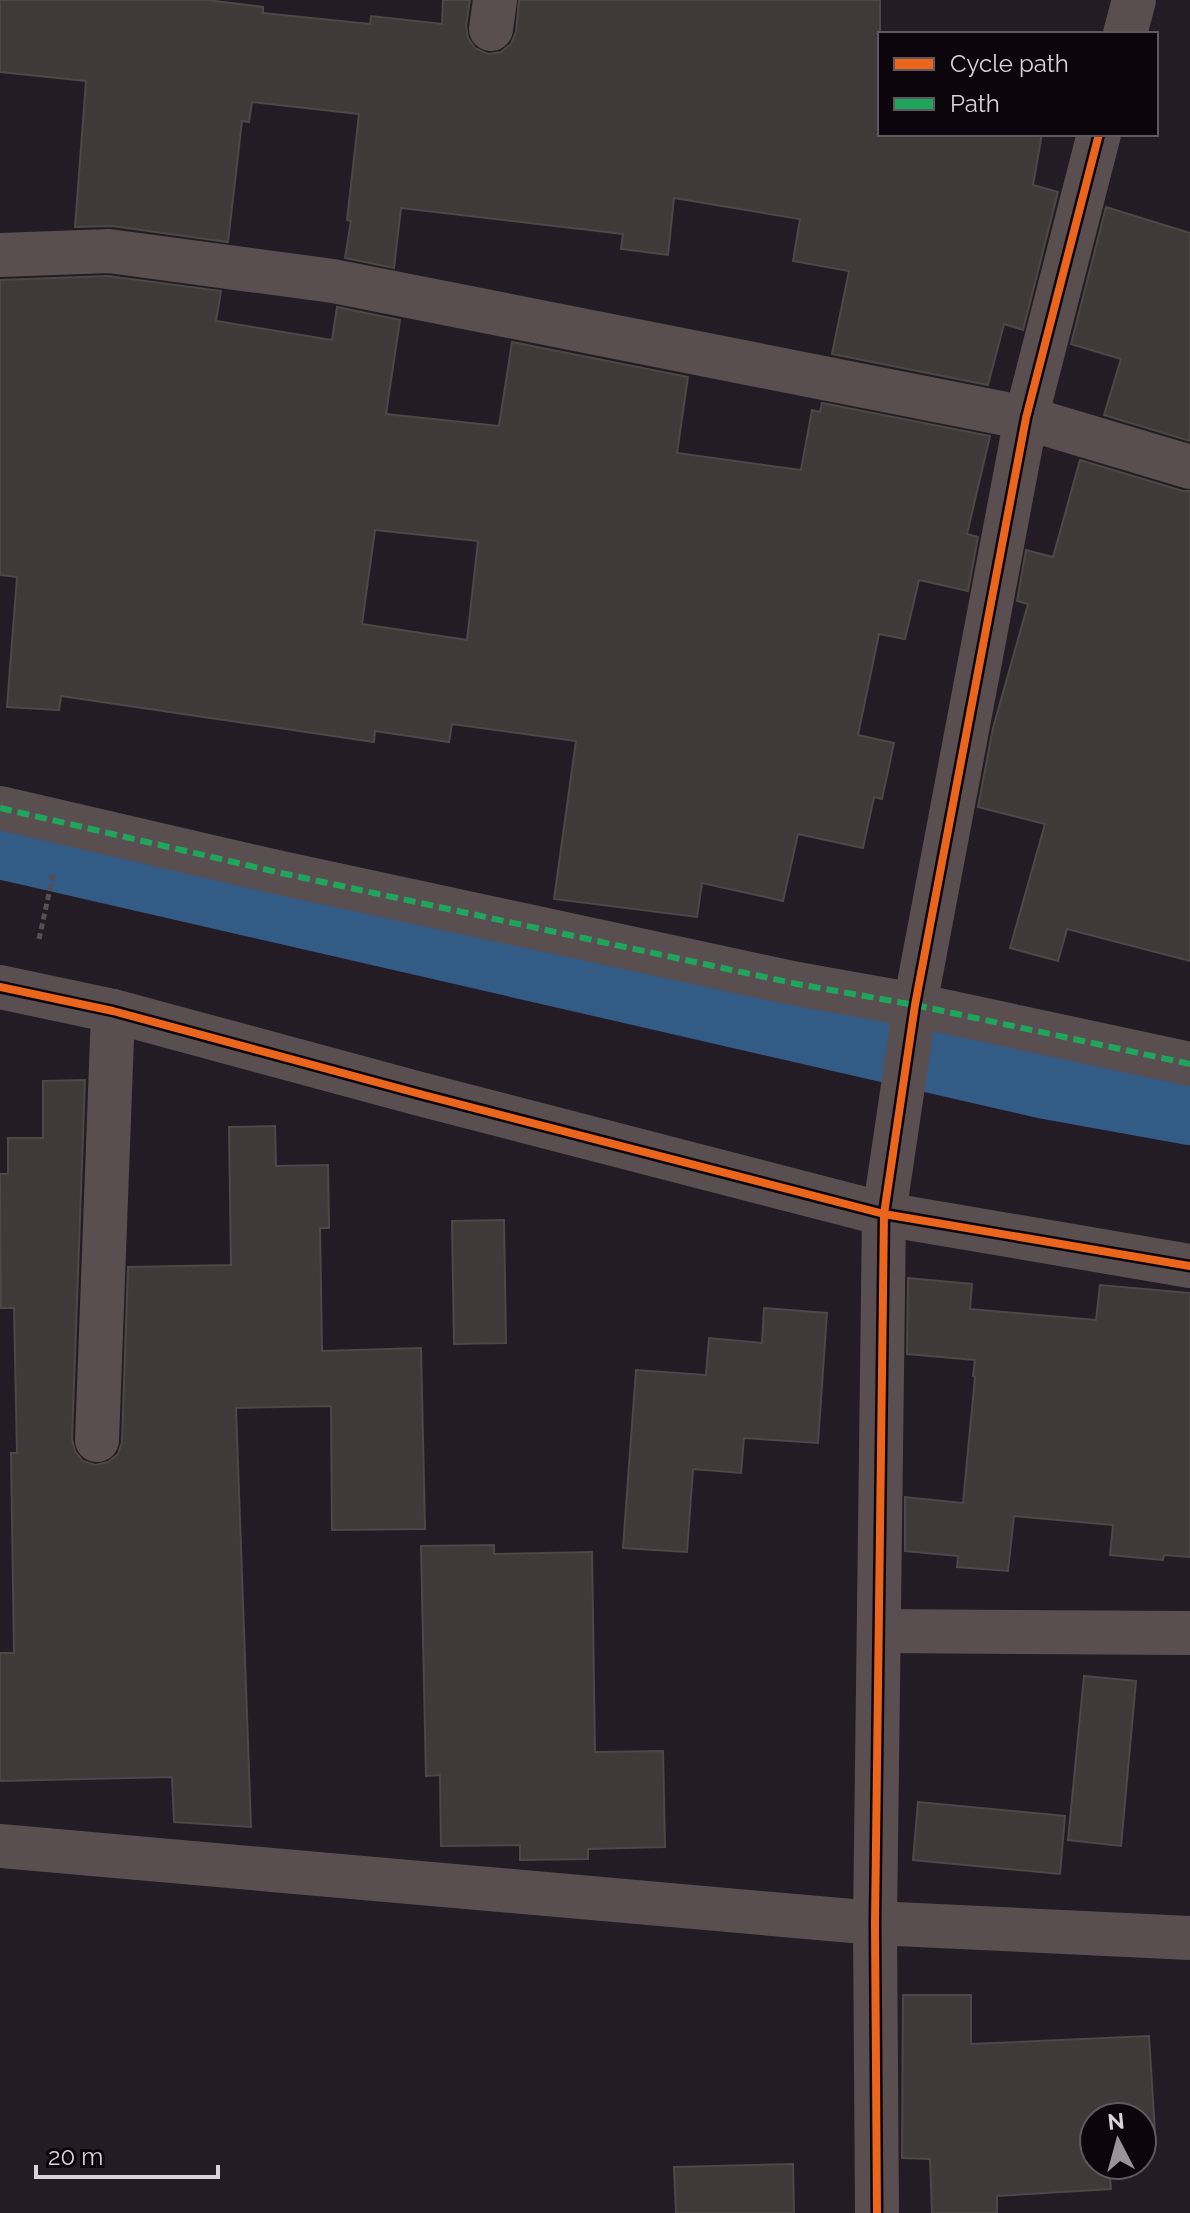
<svg xmlns="http://www.w3.org/2000/svg" width="1190" height="2213" viewBox="0 0 1190 2213" font-family="Raleway,sans-serif">
	<style>
		.lines { fill: none; stroke-linecap: round; stroke-linejoin: round }
		.canal { stroke: #325b85; stroke-width: 64 }
		.building { fill: #3f393a; stroke: #4d4747; stroke-width: 2; fill-rule: evenodd }
		.path { stroke: #574e52; stroke-width: 5; stroke-dasharray: 6 4; stroke-linecap: butt }
		.street { stroke: #594f51; stroke-width: 44 }
		.quiet { stroke: #20a55d; stroke-width: 6; stroke-dasharray: 12 6; stroke-linecap: butt }
		.cycleway-casing { stroke: #0c060c; stroke-width: 13 }
		.cycleway { stroke: #eb651d; stroke-width: 8 }
	</style>
	<rect width="100%" height="100%" fill="#231c24"/>
	<g class="lines">
		<polyline class="canal" points="0,847 1046,1087 1190,1113"/>
	</g>
	<g class="building">
		<polygon points="0,0 207,0 263,7 263,13 370,24 371,16 442,24 443,0 470,0 466,26 468,38 475,48 488,54 501,52 511,44 516,32 519,0 880,0 880,134 1042,134 1033,185 1058,192 1023,330 1004,324 988,385 832,354 849,271 793,261 800,219 674,198 668,255 621,249 623,234 401,208 394,268 345,258 351,221 347,220 359,114 252,102 249,122 242,121 228,242 112,226 75,227 86,81 0,72"/>
		<polygon points="1106,207 1190,233 1190,441 1104,415 1121,359 1071,344"/>
		<path d="M108,276L221,291L216,321L332,340L337,307L400,320L386,414L499,426L512,342L688,377L677,453L801,470L812,410L820,412L822,403L990,436L967,534L978,537L968,591L919,580L905,639L879,634L858,735L894,743L882,799L874,797L863,848L798,834L783,901L702,883L697,917L554,899L576,741L452,724L449,742L375,731L374,742L61,696L59,710L7,707L17,577L0,575V280ZM375,530L478,541L467,640L362,624Z"/>
		<polygon points="1080,460 1183,491 1190,491 1190,961 1067,929 1058,961 1010,948 1045,824 978,807 993,728 1028,604 1017,601 1026,550 1053,557"/>
		<polygon points="85,1080 72,1439 75,1451 83,1461 95,1465 108,1462 118,1454 122,1442 128,1267 231,1265 229,1127 275,1126 276,1166 328,1165 329,1228 320,1228 322,1351 421,1348 425,1529 332,1530 331,1406 236,1408 251,1827 174,1822 172,1777 0,1781 0,1653 14,1653 11,1453 17,1453 14,1308 1,1308 0,1174 8,1174 8,1138 43,1138 43,1081"/>
		<polygon points="504,1220 506,1343 454,1344 452,1221"/>
		<polygon points="908,1278 972,1284 970,1309 1096,1320 1100,1285 1190,1293 1190,1557 1164,1555 1163,1560 1110,1555 1113,1525 1014,1516 1008,1571 957,1567 958,1556 905,1551 905,1497 963,1503 975,1377 973,1376 975,1360 907,1354"/>
		<polygon points="764,1308 827,1313 818,1443 744,1438 741,1473 693,1469 687,1552 623,1548 636,1370 706,1375 709,1338 762,1343"/>
		<polygon points="494,1545 494,1554 592,1552 595,1752 663,1751 665,1847 588,1849 588,1859 520,1860 520,1845 441,1846 440,1775 426,1776 421,1546"/>
		<polygon points="1084,1676 1136,1681 1121,1846 1068,1840"/>
		<polygon points="918,1802 1065,1816 1060,1874 913,1860"/>
		<polygon points="903,1995 971,1995 971,2044 1149,2036 1155,2133 1142,2134 1142,2117 1094,2117 1094,2165 1109,2165 1111,2189 997,2196 997,2213 932,2213 930,2159 902,2158"/>
		<polygon points="793,2164 794,2213 676,2213 674,2167"/>
	</g>
	<g class="lines">
		<polyline class="path" points="39,939 53,875"/>
		<g class="street">
			<polyline points="491,29 495,0"/>
			<polyline points="1125,34 1134,0"/>
			<polyline points="0,255 109,251 333,281 1026,418 1190,467"/>
			<polyline points="0,808 281,873 797,984 915,1005 1190,1064"/>
			<polyline points="0,987 113,1011 420,1094 884,1214 1190,1266"/>
			<polyline points="97,1440 113,1011"/>
			<polyline points="879,1631 1190,1633"/>
			<polyline points="0,1846 875,1923 1190,1938"/>
			<polyline points="877,2213 875,1923 884,1214 915,1005 1026,418 1099,134"/>
		</g>
		<polyline class="quiet" points="0,808 281,873 797,984 915,1005 1190,1064"/>
		<defs>
			<g id="cycleway">
				<polyline points="0,987 113,1011 420,1094 884,1214 1190,1266"/>
				<polyline points="877,2213 875,1923 884,1214 915,1005 1026,418 1099,134"/>
			</g>
		</defs>
		<use href="#cycleway" class="cycleway-casing"/>
		<use href="#cycleway" class="cycleway"/>
	</g>
	<rect x="878" y="32" width="280" height="104" fill="#0c060c" stroke="#5f5860" stroke-width="2"/>
	<rect x="894" y="58" width="40" height="12" fill="#eb651d" stroke="#5f5860" stroke-width="2"/>
	<text x="950" y="72" font-size="24" fill="#dcd2dd">Cycle path</text>
	<rect x="894" y="98" width="40" height="12" fill="#20a55d" stroke="#5f5860" stroke-width="2"/>
	<text x="950" y="112" font-size="24" fill="#dcd2dd">Path</text>
	<g transform="translate(1118 2141) rotate(354)"><circle r="38" fill="#0c060c" stroke="#5f5860" stroke-width="2"/>
	<path d="M0-6L14 30L0 20L-14 30Z" fill="#9b929c"/>
	<text y="-12" font-size="22" font-weight="bold" text-anchor="middle" fill="#dcd2dd">N</text>
	</g>
	<path d="M36 2165v12h182v-12" fill="none" stroke="#dcd2dd" stroke-width="4"/>
	<text x="48" y="2165" font-size="24" fill="#dcd2dd" stroke="#0c060c" stroke-width="6" paint-order="stroke">20 m</text>
</svg>
